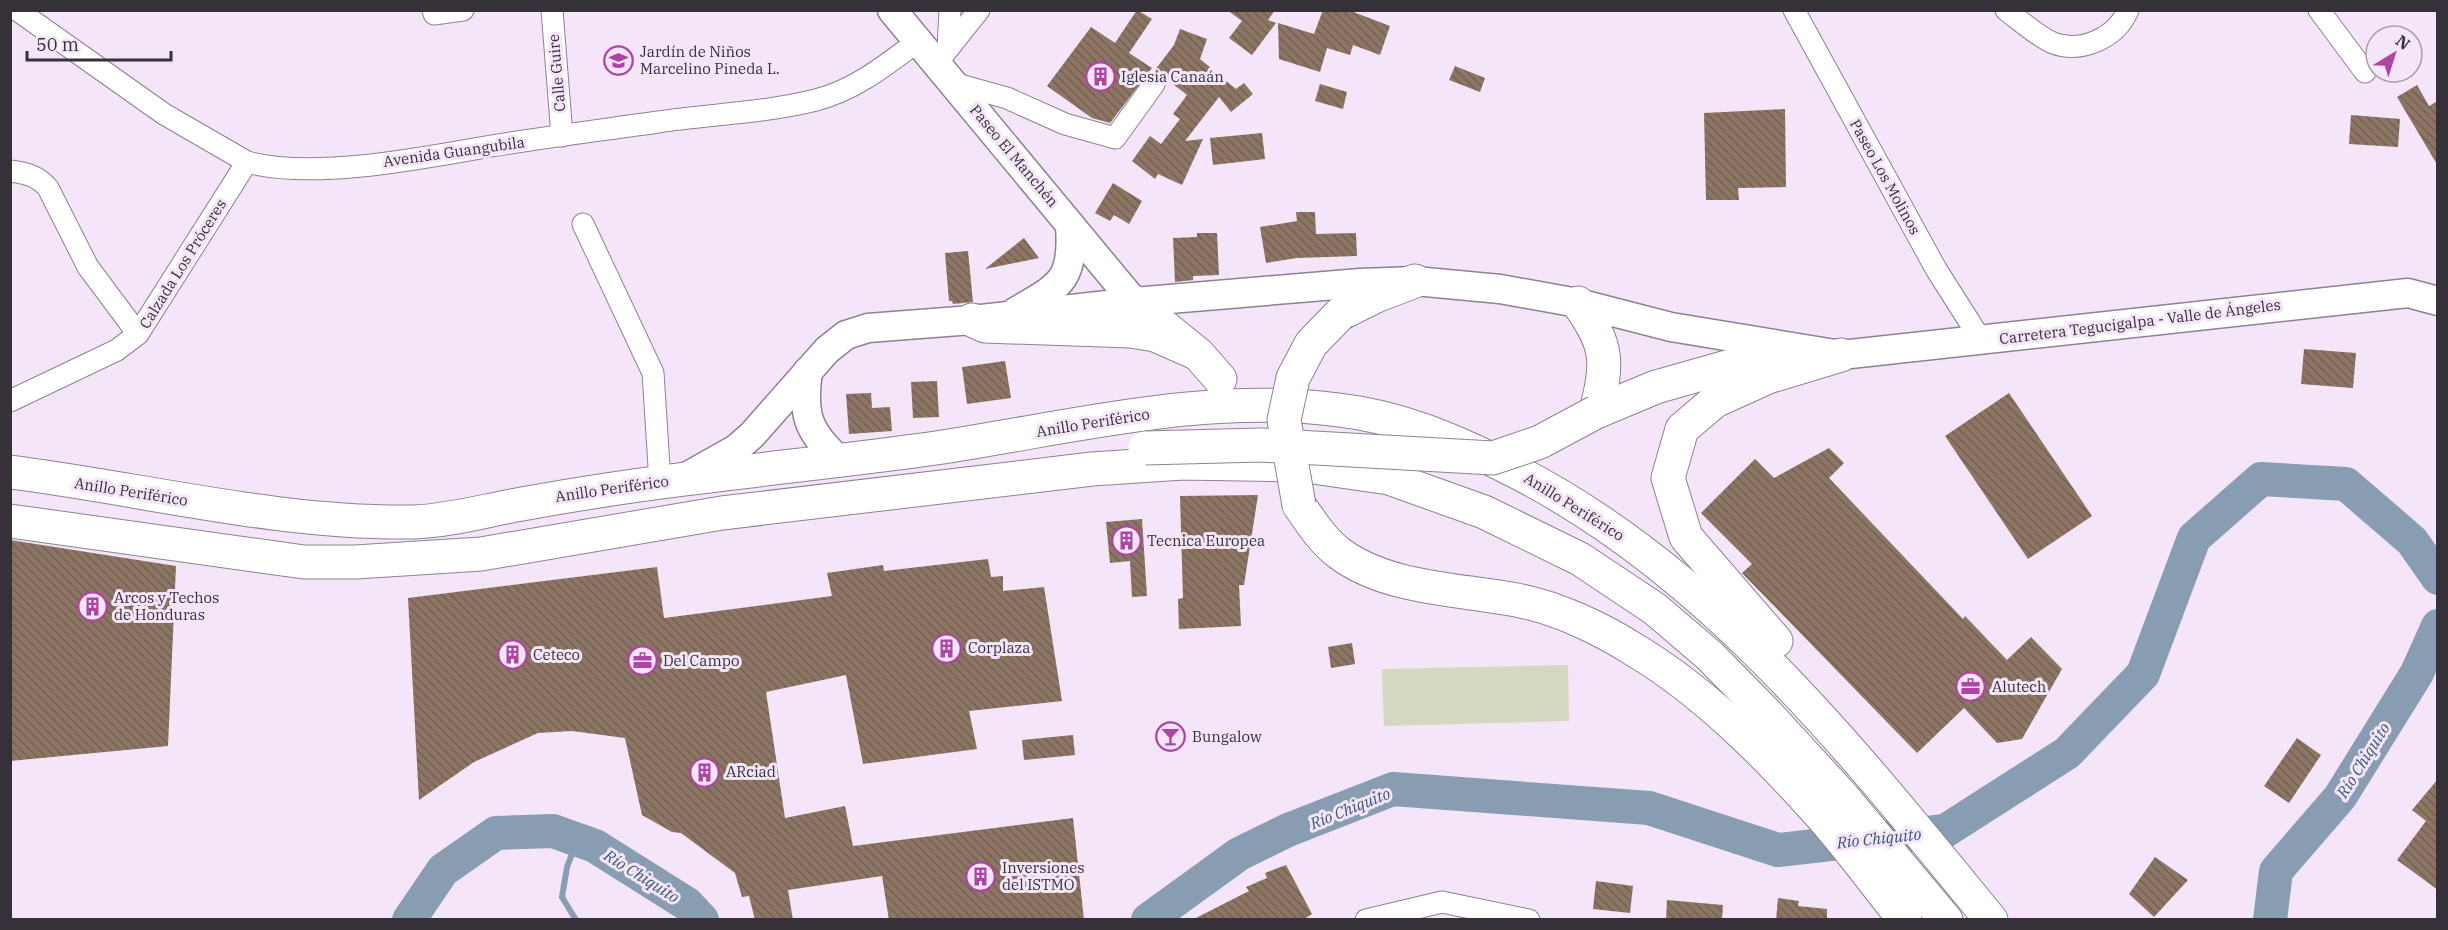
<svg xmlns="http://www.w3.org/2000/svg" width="2448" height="930" viewBox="0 0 2448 930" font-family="'IBM Plex Serif',serif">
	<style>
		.garden { fill: #d4d8c0 }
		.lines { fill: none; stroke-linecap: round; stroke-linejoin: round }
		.stream { stroke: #889cb2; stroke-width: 6 }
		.river { stroke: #889cb2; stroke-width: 34 }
		.building { fill: url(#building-back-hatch) }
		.street-casing { stroke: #8e8194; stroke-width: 23 }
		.secondary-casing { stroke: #8e8194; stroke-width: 31 }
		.highway-casing { stroke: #8e8194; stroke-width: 35 }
		.street { stroke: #fff; stroke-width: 21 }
		.secondary { stroke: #fff; stroke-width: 28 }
		.highway { stroke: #fff; stroke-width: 33 }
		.highway-bridge-casing { stroke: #8e8194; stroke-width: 35; stroke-linecap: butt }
		.highway-bridge { stroke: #fff; stroke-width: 33 }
		.labels { text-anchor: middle; stroke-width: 6; stroke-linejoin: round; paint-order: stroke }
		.poi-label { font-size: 15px; fill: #363038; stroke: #f4e5f9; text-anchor: start }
		.street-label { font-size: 15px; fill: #363038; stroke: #f4e5f9 }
		.water-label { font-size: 16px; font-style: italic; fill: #37577b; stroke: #f4e5f9 }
	</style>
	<defs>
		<pattern id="building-back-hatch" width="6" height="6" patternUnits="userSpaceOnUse" patternTransform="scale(1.5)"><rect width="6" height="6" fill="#8d7564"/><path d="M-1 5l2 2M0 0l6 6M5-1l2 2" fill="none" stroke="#746053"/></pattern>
	</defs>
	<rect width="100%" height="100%" fill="#f4e5f9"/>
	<polygon class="garden" points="1568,665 1569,721 1384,726 1382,669"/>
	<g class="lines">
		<polyline class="stream" points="576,920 562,897 567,867 577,841"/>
		<g class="river">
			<polyline points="409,920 443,870 496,833 553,831 595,846 687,904 702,920"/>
			<polyline points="1148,920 1239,854 1288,830 1393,789 1649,808 1778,850 1945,831 2067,753 2143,674 2194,538 2261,479 2346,484 2412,541 2438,578"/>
			<polyline points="2270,920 2276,871 2340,797 2417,673 2438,626"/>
		</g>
	</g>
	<g class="building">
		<polygon points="1137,10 1152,19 1129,53 1152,68 1110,123 1092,118 1047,86 1091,27 1115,43"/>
		<polygon points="1227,10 1275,10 1268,20 1276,23 1252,55 1229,38 1242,21"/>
		<polygon points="1323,10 1348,10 1390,26 1380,55 1353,45 1350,55 1327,48 1320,72 1279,59 1278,23 1314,34"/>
		<polygon points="1180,29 1207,39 1200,59 1236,89 1244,83 1253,94 1231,112 1219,97 1185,141 1203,139 1182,185 1158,174 1155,179 1132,161 1150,136 1161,144 1180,119 1173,114 1187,95 1155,70 1174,45"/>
		<polygon points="1455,66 1485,78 1480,92 1449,80"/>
		<polygon points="1320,84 1347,92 1343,109 1315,101"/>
		<polygon points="2417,85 2429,106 2438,101 2438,166 2397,97"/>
		<polygon points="1785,109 1786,187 1738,188 1739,200 1706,200 1704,113"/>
		<polygon points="2351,115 2400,119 2398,147 2349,144"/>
		<polygon points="1262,133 1265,159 1213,165 1210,138"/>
		<polygon points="1113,183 1142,201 1129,224 1114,215 1110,221 1095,213"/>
		<polygon points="1296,212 1315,212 1316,234 1356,233 1357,256 1297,258 1266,263 1260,227 1297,221"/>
		<polygon points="1197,233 1217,233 1219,275 1193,276 1193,280 1175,282 1173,238 1197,237"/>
		<polygon points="1024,238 1039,258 985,269"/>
		<polygon points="968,251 973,302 953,304 952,301 949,301 945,253"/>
		<polygon points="2304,349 2356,353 2353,388 2301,384"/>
		<polygon points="1005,361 1011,398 967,404 962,367"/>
		<polygon points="937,381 939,417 913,418 911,382"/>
		<polygon points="871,393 872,408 890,407 892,431 849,434 846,394"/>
		<polygon points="2009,393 2092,516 2028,559 1945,436"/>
		<polygon points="1829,448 1844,463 1829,478 1963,619 1965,616 2007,660 2031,637 2062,669 2022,739 1997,743 1964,708 1917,753 1742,573 1752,564 1701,513 1755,459 1774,478"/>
		<polygon points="1258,495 1244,585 1239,585 1241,626 1179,629 1178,599 1183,598 1180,496"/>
		<polygon points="1142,519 1147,596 1132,597 1130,561 1110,563 1106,522"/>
		<polygon points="10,540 176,566 168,746 10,761"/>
		<polygon points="988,559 991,577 1003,576 1003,591 1044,587 1062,701 969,711 977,749 863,764 846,675 766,692 785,818 845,806 853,846 1073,818 1084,920 889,920 882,876 788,890 793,920 755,920 749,896 742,897 735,873 681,833 672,832 642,815 625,738 572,731 538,733 474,762 419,800 408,598 657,567 664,618 832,596 827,573 883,565 884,571"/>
		<polygon points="1352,643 1355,664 1331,668 1328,647"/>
		<polygon points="1073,735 1075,755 1024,760 1022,740"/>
		<polygon points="2297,738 2321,755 2289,803 2264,786"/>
		<polygon points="2438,779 2438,890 2397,860 2426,821 2412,810"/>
		<polygon points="2155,857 2188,880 2154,917 2129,894"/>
		<polygon points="1286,865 1312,914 1303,920 1192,920 1249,891 1246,887 1267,878 1265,873"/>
		<polygon points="1596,881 1633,886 1630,913 1593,909"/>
		<polygon points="1778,898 1799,901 1798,906 1827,909 1827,920 1776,920"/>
		<polygon points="1667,900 1723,905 1722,920 1666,920"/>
	</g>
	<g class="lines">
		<defs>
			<g id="street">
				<path d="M17,10L164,114L247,162C314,180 423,158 491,146C547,137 602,130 658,122C711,114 764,113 816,100C855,90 886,65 918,41"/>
				<polyline points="433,10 434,14 463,10"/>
				<polyline points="552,10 562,136"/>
				<polyline points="1794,10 1936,269 1981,340"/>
				<path d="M2006,10C2021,21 2037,36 2053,43C2082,54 2117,37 2128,10"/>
				<polyline points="2319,10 2365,72"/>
				<polyline points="948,49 950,10"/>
				<polyline points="936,64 979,10"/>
				<polyline points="953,83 1007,98 1065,124 1115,138 1154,84"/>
				<path d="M10,171C26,173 38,176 48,188L88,267L138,334"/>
				<polyline points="583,224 653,373 660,482"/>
				<polyline points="10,401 117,350 138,334 247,162"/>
				<polyline points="1366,920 1442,902 1529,920"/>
			</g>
			<g id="secondary">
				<polyline points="892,10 1134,302"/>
				<path d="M1015,312C1061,285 1074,281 1070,225"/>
				<path d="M808,371C802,414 807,431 839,460"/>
				<polyline points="688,476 736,449 752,435 827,350 846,335 868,328 972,320 1134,302 1360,283 1415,281 1500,289 1578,303 1671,327 1841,355 2408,293 2438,301"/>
			</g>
			<g id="highway">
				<polyline points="1134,302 1198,354 1220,379"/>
				<path d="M1578,303C1609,347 1608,361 1596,412"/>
				<polyline points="1340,314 1376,296 1415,281"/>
				<polyline points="972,320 985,326 1130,331 1155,335 1198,354"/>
				<polyline points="1596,412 1656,387 1730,366 1783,361"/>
				<path d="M10,472C145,489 277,524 414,522C449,521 487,510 522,504C576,494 630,486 685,479C768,468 852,460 936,448C1069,428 1204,392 1339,410C1399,417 1451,439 1505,466C1708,566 1850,748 1991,920"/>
				<path d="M1299,505C1311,522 1322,540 1339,553C1388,590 1462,589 1521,601C1559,609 1600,628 1633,649C1702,690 1763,751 1816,810C1848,845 1875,884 1905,920"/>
				<polyline points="10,521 304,562 356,562 481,554 722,513 1092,469 1183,463 1299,465 1389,478 1484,512 1580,559 1655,609 1710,656 1766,713 1843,797 1946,920"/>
				<polyline points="1776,641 1686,537 1668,478 1682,429 1715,401 1768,377 1841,355"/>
			</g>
		</defs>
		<use href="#street" class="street-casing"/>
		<use href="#secondary" class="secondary-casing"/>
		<use href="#highway" class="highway-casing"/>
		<use href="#street" class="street"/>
		<use href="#secondary" class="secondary"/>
		<use href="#highway" class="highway"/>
		<defs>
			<g id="highway-bridge">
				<polyline points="1145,448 1261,445 1493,458 1540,442 1596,412"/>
				<polyline points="1299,505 1284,420 1293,378 1311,344 1340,314"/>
			</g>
		</defs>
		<use href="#highway-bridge" class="highway-bridge-casing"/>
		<use href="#highway-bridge" class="highway-bridge"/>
	</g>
	<defs>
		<symbol id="school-ring" viewBox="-11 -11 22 22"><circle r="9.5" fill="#f4e5f9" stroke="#af44a5" stroke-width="1.5"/><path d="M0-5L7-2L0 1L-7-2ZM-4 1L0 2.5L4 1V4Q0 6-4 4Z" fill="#af44a5"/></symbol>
		<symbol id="building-ring" viewBox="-11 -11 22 22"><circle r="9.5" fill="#f4e5f9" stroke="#af44a5" stroke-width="1.5"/><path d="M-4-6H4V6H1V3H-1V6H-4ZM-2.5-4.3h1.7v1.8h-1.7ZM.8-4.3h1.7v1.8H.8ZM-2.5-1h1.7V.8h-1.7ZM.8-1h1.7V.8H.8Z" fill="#af44a5"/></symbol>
		<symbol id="office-ring" viewBox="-11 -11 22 22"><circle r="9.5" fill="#f4e5f9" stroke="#af44a5" stroke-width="1.5"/><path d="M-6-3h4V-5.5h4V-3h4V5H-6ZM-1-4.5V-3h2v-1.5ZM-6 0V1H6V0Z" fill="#af44a5"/></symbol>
		<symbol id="bar-ring" viewBox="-11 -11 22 22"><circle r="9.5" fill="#f4e5f9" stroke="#af44a5" stroke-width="1.5"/><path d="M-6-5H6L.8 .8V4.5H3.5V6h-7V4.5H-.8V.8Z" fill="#af44a5"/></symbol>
	</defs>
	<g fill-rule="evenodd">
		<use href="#school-ring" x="602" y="44" width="33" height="33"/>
		<use href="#building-ring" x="1084" y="60" width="33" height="33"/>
		<use href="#building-ring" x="1110" y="524" width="33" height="33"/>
		<use href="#building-ring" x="76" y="590" width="33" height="33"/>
		<use href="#building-ring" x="930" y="632" width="33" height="33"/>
		<use href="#building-ring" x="496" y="638" width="33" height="33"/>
		<use href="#office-ring" x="626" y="644" width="33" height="33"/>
		<use href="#office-ring" x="1954" y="670" width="33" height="33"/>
		<use href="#bar-ring" x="1154" y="720" width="33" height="33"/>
		<use href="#building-ring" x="688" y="756" width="33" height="33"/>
		<use href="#building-ring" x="964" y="860" width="33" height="33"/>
	</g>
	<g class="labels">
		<g class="poi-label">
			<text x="640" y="57">Jardín de Niños<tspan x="640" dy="17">Marcelino Pineda L.</tspan></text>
			<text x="1121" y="82">Iglesia Canaán</text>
			<text x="1147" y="546">Tecnica Europea</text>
			<text x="114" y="603">Arcos y Techos<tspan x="114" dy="17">de Honduras</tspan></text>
			<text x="968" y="653">Corplaza</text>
			<text x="533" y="660">Ceteco</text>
			<text x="663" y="666">Del Campo</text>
			<text x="1992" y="692">Alutech</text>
			<text x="1192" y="742">Bungalow</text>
			<text x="726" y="777">ARciad</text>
			<text x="1002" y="873">Inversiones<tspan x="1002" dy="17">del ISTMO</tspan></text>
		</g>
		<g class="street-label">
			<text transform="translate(557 73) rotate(-95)" y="5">Calle Guire</text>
			<text transform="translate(454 152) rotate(-8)" y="5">Avenida Guangubila</text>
			<text transform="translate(1014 156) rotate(50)" y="5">Paseo El Manchén</text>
			<text transform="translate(1885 177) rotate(61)" y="5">Paseo Los Molinos</text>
			<text transform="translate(183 264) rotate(-58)" y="5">Calzada Los Próceres</text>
			<text transform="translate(2140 322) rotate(-7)" y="5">Carretera Tegucigalpa - Valle de Ángeles</text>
			<text transform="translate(1093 423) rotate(-9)" y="5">Anillo Periférico</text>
			<text transform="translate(612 489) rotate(-8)" y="5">Anillo Periférico</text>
			<text transform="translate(131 492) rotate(9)" y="5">Anillo Periférico</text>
			<text transform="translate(1574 507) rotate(32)" y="5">Anillo Periférico</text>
		</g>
		<g class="water-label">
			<text transform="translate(2363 760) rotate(-58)" y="6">Río Chiquito</text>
			<text transform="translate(1350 808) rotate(-22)" y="6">Río Chiquito</text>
			<text transform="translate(1879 838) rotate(-6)" y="6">Río Chiquito</text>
			<text transform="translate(642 876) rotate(32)" y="6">Río Chiquito</text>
		</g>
	</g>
	<rect width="2448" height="930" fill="none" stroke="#363038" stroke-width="24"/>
	<g transform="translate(2394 54) rotate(38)"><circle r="28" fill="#f4e5f9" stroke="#a89dac" stroke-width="1.5"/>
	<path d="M0-4.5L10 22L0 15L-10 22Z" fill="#af44a5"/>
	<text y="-9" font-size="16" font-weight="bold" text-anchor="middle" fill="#363038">N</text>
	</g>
	<path d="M27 51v9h144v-9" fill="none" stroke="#363038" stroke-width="3"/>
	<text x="36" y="51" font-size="18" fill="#363038" stroke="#f4e5f9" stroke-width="4.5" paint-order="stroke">50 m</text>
</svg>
